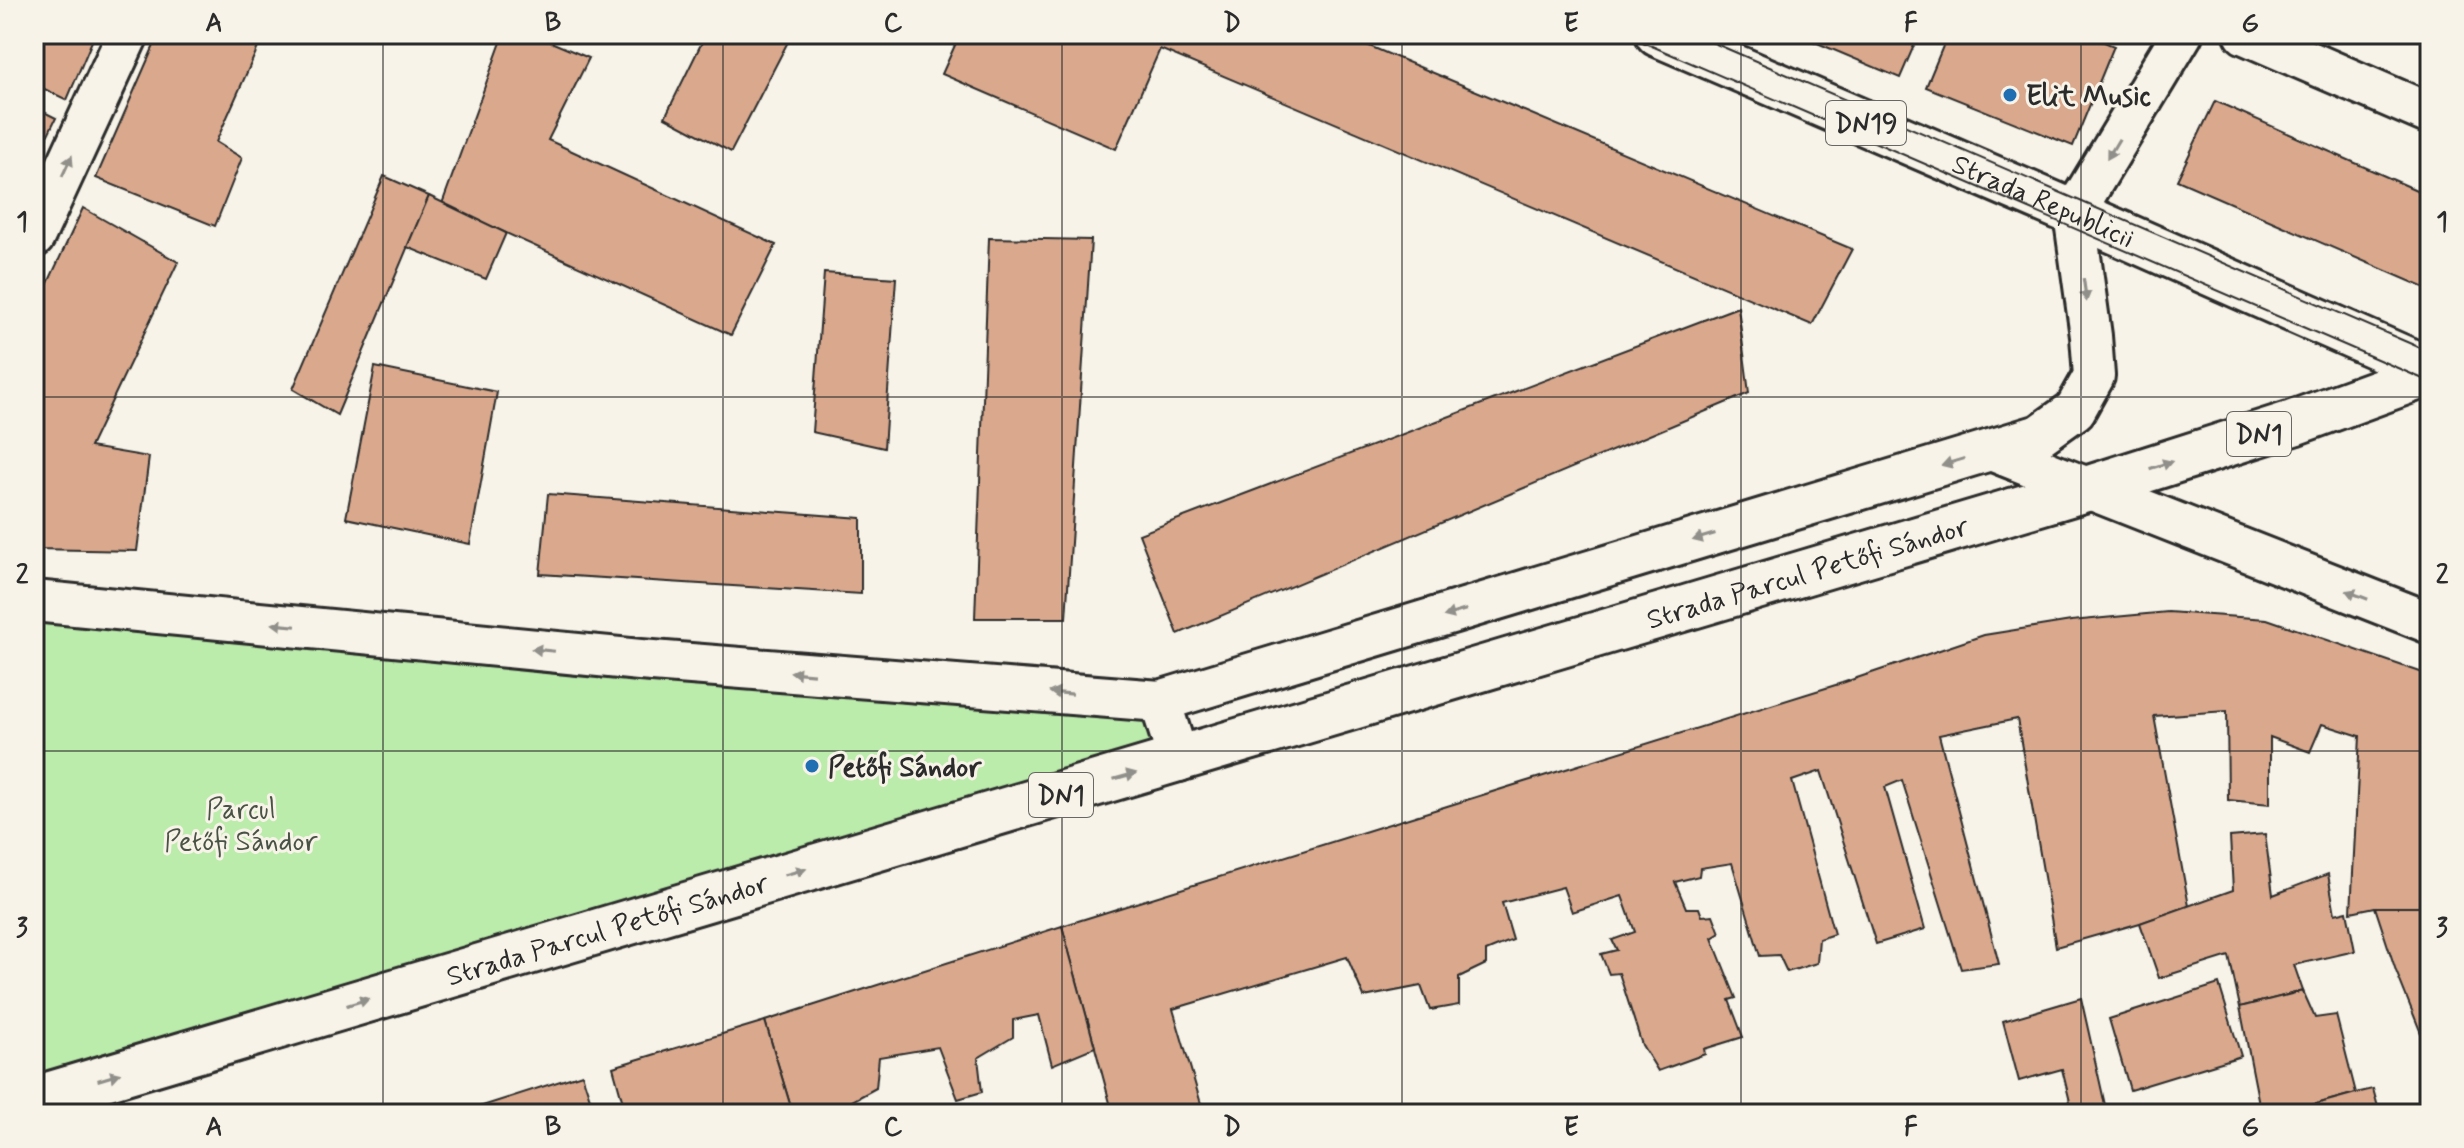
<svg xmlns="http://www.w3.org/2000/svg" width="2464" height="1148" viewBox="0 0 2464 1148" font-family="Mynerve,sans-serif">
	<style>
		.green { fill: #bbecab; stroke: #738c6b; stroke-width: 2 }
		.building { fill: #daa98d; stroke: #2b2b2b; stroke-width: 2 }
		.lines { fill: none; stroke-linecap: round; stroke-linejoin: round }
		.street-casing { stroke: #2b2b2b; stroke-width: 46 }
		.primary-casing { stroke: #2b2b2b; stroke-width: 50 }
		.street { stroke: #f7f3e8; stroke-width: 40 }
		.primary { stroke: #f7f3e8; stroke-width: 44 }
		.tram { stroke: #2b2b2b; stroke-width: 2 }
		.oneway { fill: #918f8a }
		.grid { fill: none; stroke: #2b2b2b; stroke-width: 2; stroke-opacity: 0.55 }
		.poi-dot { fill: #1f6fb2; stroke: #f7f3e8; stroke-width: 3 }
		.labels { text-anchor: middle; stroke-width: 6; stroke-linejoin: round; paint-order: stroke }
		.shield { fill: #f7f3e8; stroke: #686764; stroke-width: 2 }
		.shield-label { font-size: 26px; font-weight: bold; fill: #2b2b2b }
		.poi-label { font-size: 28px; font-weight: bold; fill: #2b2b2b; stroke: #f7f3e8; text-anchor: start }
		.street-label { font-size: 28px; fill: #2b2b2b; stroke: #f7f3e8 }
		.park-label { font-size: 28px; fill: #485245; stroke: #f7f3e8 }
		.neatline { fill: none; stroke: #2b2b2b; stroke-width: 3 }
		.grid-label { font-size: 26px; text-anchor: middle; font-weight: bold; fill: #2b2b2b }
	</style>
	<rect width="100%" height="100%" fill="#f7f3e8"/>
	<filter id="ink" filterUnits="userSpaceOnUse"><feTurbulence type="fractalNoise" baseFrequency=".0125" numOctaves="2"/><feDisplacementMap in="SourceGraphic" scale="16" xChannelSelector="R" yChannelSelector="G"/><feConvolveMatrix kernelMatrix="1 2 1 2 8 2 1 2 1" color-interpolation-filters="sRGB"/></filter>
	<g filter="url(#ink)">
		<polygon class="green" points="34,600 1160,701 1179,761 34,1100"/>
		<g class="building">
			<polygon points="34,34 95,34 67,100 34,84"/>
			<polygon points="159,34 264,34 216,142 242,158 215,226 96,178"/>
			<polygon points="504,34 532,34 589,58 548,140 776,245 731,335 442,204"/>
			<polygon points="706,34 792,34 731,152 665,117"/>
			<polygon points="960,34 1341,34 1852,249 1812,325 1160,49 1116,149 942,74"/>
			<polygon points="1796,34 1919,34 1900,78"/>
			<polygon points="1948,34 2085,34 2114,46 2073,146 1926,87"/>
			<polygon points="2215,101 2430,196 2430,290 2177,180"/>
			<polygon points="34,107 56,118 34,163"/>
			<polygon points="384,176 429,196 337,415 293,389"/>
			<polygon points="429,196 506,233 486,279 407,247"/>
			<polygon points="83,208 178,262 90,447 149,457 137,551 34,549 34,313"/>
			<polygon points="989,238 1091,240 1066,618 975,618"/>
			<polygon points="824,273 896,278 884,448 812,432"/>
			<polygon points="1738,307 1749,393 1178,634 1139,534"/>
			<polygon points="375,367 497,392 470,544 346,518"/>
			<polygon points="548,494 861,518 861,594 540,574"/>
			<polygon points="2168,612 2267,619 2426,674 2427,805 2421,907 2375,907 2351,912 2360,736 2322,724 2310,752 2270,737 2270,804 2228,800 2227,711 2154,716 2189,906 2140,923 2056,947 2017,719 1939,735 1999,964 1961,969 1902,780 1885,787 1925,929 1876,944 1821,771 1792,781 1834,934 1819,939 1817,963 1787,972 1779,955 1760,956 1732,863 1700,868 1699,876 1675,882 1686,908 1699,908 1702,916 1713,915 1720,933 1712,938 1736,998 1729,1000 1743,1037 1704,1049 1705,1054 1658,1071 1642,1045 1619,973 1609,974 1601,954 1617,950 1612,940 1635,932 1622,896 1572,912 1563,887 1502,903 1513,940 1486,951 1486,964 1459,977 1459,1005 1430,1010 1421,986 1364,997 1347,957 1173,1009 1204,1114 1113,1114 1062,926 1842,683 1984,635 2071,621"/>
			<polygon points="2426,674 2430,676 2430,806 2427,805"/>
			<polygon points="2265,834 2273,895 2328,874 2335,914 2347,911 2355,951 2294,965 2303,991 2240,1007 2229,956 2159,978 2140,923 2233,890 2230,837"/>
			<polygon points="2375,907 2421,907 2430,920 2430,1042 2425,1043 2396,971"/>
			<polygon points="1062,926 1095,1047 1052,1065 1039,1015 1013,1020 1013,1037 978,1058 982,1092 958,1099 938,1047 879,1057 876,1088 852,1101 854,1114 793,1114 765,1021"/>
			<polygon points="2219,984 2241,1056 2130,1090 2109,1019"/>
			<polygon points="2303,991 2315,1018 2336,1015 2356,1093 2280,1114 2261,1114 2240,1007"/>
			<polygon points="2081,998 2107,1114 2073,1114 2062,1069 2019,1081 2003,1021"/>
			<polygon points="765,1021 793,1114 626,1114 613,1067"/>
			<polygon points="582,1074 595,1114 468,1114 467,1111"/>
			<polygon points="2373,1089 2380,1114 2280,1114 2356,1093"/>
		</g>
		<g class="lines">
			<defs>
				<g id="street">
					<polyline points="2245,34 2430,114"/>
					<polyline points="34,237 128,34"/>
					<polyline points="1991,450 2430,623"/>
					<polyline points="34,601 640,660 1160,701 1179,761"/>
					<polyline points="1160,701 2040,435 2075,410 2094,376 2091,336 2074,213 2182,34"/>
				</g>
				<g id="primary">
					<path id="s1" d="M1658,34L2074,213L2430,370"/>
					<path id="s2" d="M34,1099L2086,489L2293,423L2430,373"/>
				</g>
			</defs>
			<use href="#street" class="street-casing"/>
			<use href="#primary" class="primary-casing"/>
			<use href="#street" class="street"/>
			<use href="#primary" class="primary"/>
			<g class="tram">
				<polyline points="1624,34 2430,382"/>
				<polyline points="1693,34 2430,352"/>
			</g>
		</g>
		<defs><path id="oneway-solid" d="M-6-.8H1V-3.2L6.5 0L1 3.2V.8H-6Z" transform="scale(2)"/></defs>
		<g class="oneway">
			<use href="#oneway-solid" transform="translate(2113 149) rotate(121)"/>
			<use href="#oneway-solid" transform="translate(67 166) rotate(-65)"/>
			<use href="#oneway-solid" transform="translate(2085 290) rotate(82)"/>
			<use href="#oneway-solid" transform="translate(1953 462) rotate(163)"/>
			<use href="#oneway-solid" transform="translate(2161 465) rotate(-18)"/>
			<use href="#oneway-solid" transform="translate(1704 537) rotate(163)"/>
			<use href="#oneway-solid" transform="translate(2357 595) rotate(-159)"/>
			<use href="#oneway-solid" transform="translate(1455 613) rotate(163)"/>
			<use href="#oneway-solid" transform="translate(284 625) rotate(-174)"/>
			<use href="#oneway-solid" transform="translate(543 650) rotate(-174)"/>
			<use href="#oneway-solid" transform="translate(802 673) rotate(-175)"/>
			<use href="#oneway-solid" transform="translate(1061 693) rotate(-175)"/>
			<use href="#oneway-solid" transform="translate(1125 776) rotate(-16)"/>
			<use href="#oneway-solid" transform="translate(795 872) rotate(-16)"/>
			<use href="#oneway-solid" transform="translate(358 1002) rotate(-17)"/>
			<use href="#oneway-solid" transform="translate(109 1077) rotate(-17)"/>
		</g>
	</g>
	<path class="grid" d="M383,34V1114M723,34V1114M1062,34V1114M1402,34V1114M1741,34V1114M2081,34V1114M34,397H2430M34,751H2430"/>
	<g class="poi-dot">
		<circle cx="2010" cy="95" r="8"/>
		<circle cx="812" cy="766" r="8"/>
	</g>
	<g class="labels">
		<g class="shield">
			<rect x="1826" y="101" width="80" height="44" rx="6"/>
			<rect x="2227" y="412" width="64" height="44" rx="6"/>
			<rect x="1029" y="773" width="64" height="44" rx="6"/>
		</g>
		<g class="shield-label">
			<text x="1866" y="132">DN19</text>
			<text x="2259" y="443">DN1</text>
			<text x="1061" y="804">DN1</text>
		</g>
		<g class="poi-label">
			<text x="2026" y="105">Elit Music</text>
			<text x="828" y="776">Petőfi Sándor</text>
		</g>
		<g class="street-label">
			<text dy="10" stroke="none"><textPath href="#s1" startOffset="420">Strada Republicii</textPath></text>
			<text dy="10" stroke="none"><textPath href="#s2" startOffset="1850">Strada Parcul Petőfi Sándor</textPath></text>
			<text dy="10" stroke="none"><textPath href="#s2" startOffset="598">Strada Parcul Petőfi Sándor</textPath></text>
		</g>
		<g class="park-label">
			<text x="241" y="818">Parcul<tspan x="241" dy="32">Petőfi Sándor</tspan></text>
		</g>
	</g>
	<rect width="2464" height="1148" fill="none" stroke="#f7f3e8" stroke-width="88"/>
	<rect x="44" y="44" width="2376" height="1060" class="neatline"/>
	<g class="grid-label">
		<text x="214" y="31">A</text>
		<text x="553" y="31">B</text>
		<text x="893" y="31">C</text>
		<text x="1232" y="31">D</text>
		<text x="1571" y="31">E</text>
		<text x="1911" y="31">F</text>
		<text x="2250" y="31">G</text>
		<text x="22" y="230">1</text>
		<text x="2442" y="230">1</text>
		<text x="22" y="583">2</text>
		<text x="2442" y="583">2</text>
		<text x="22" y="936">3</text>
		<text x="2442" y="936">3</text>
		<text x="214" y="1135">A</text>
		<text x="553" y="1135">B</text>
		<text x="893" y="1135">C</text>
		<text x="1232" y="1135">D</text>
		<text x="1571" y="1135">E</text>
		<text x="1911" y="1135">F</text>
		<text x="2250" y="1135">G</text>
	</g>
</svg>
